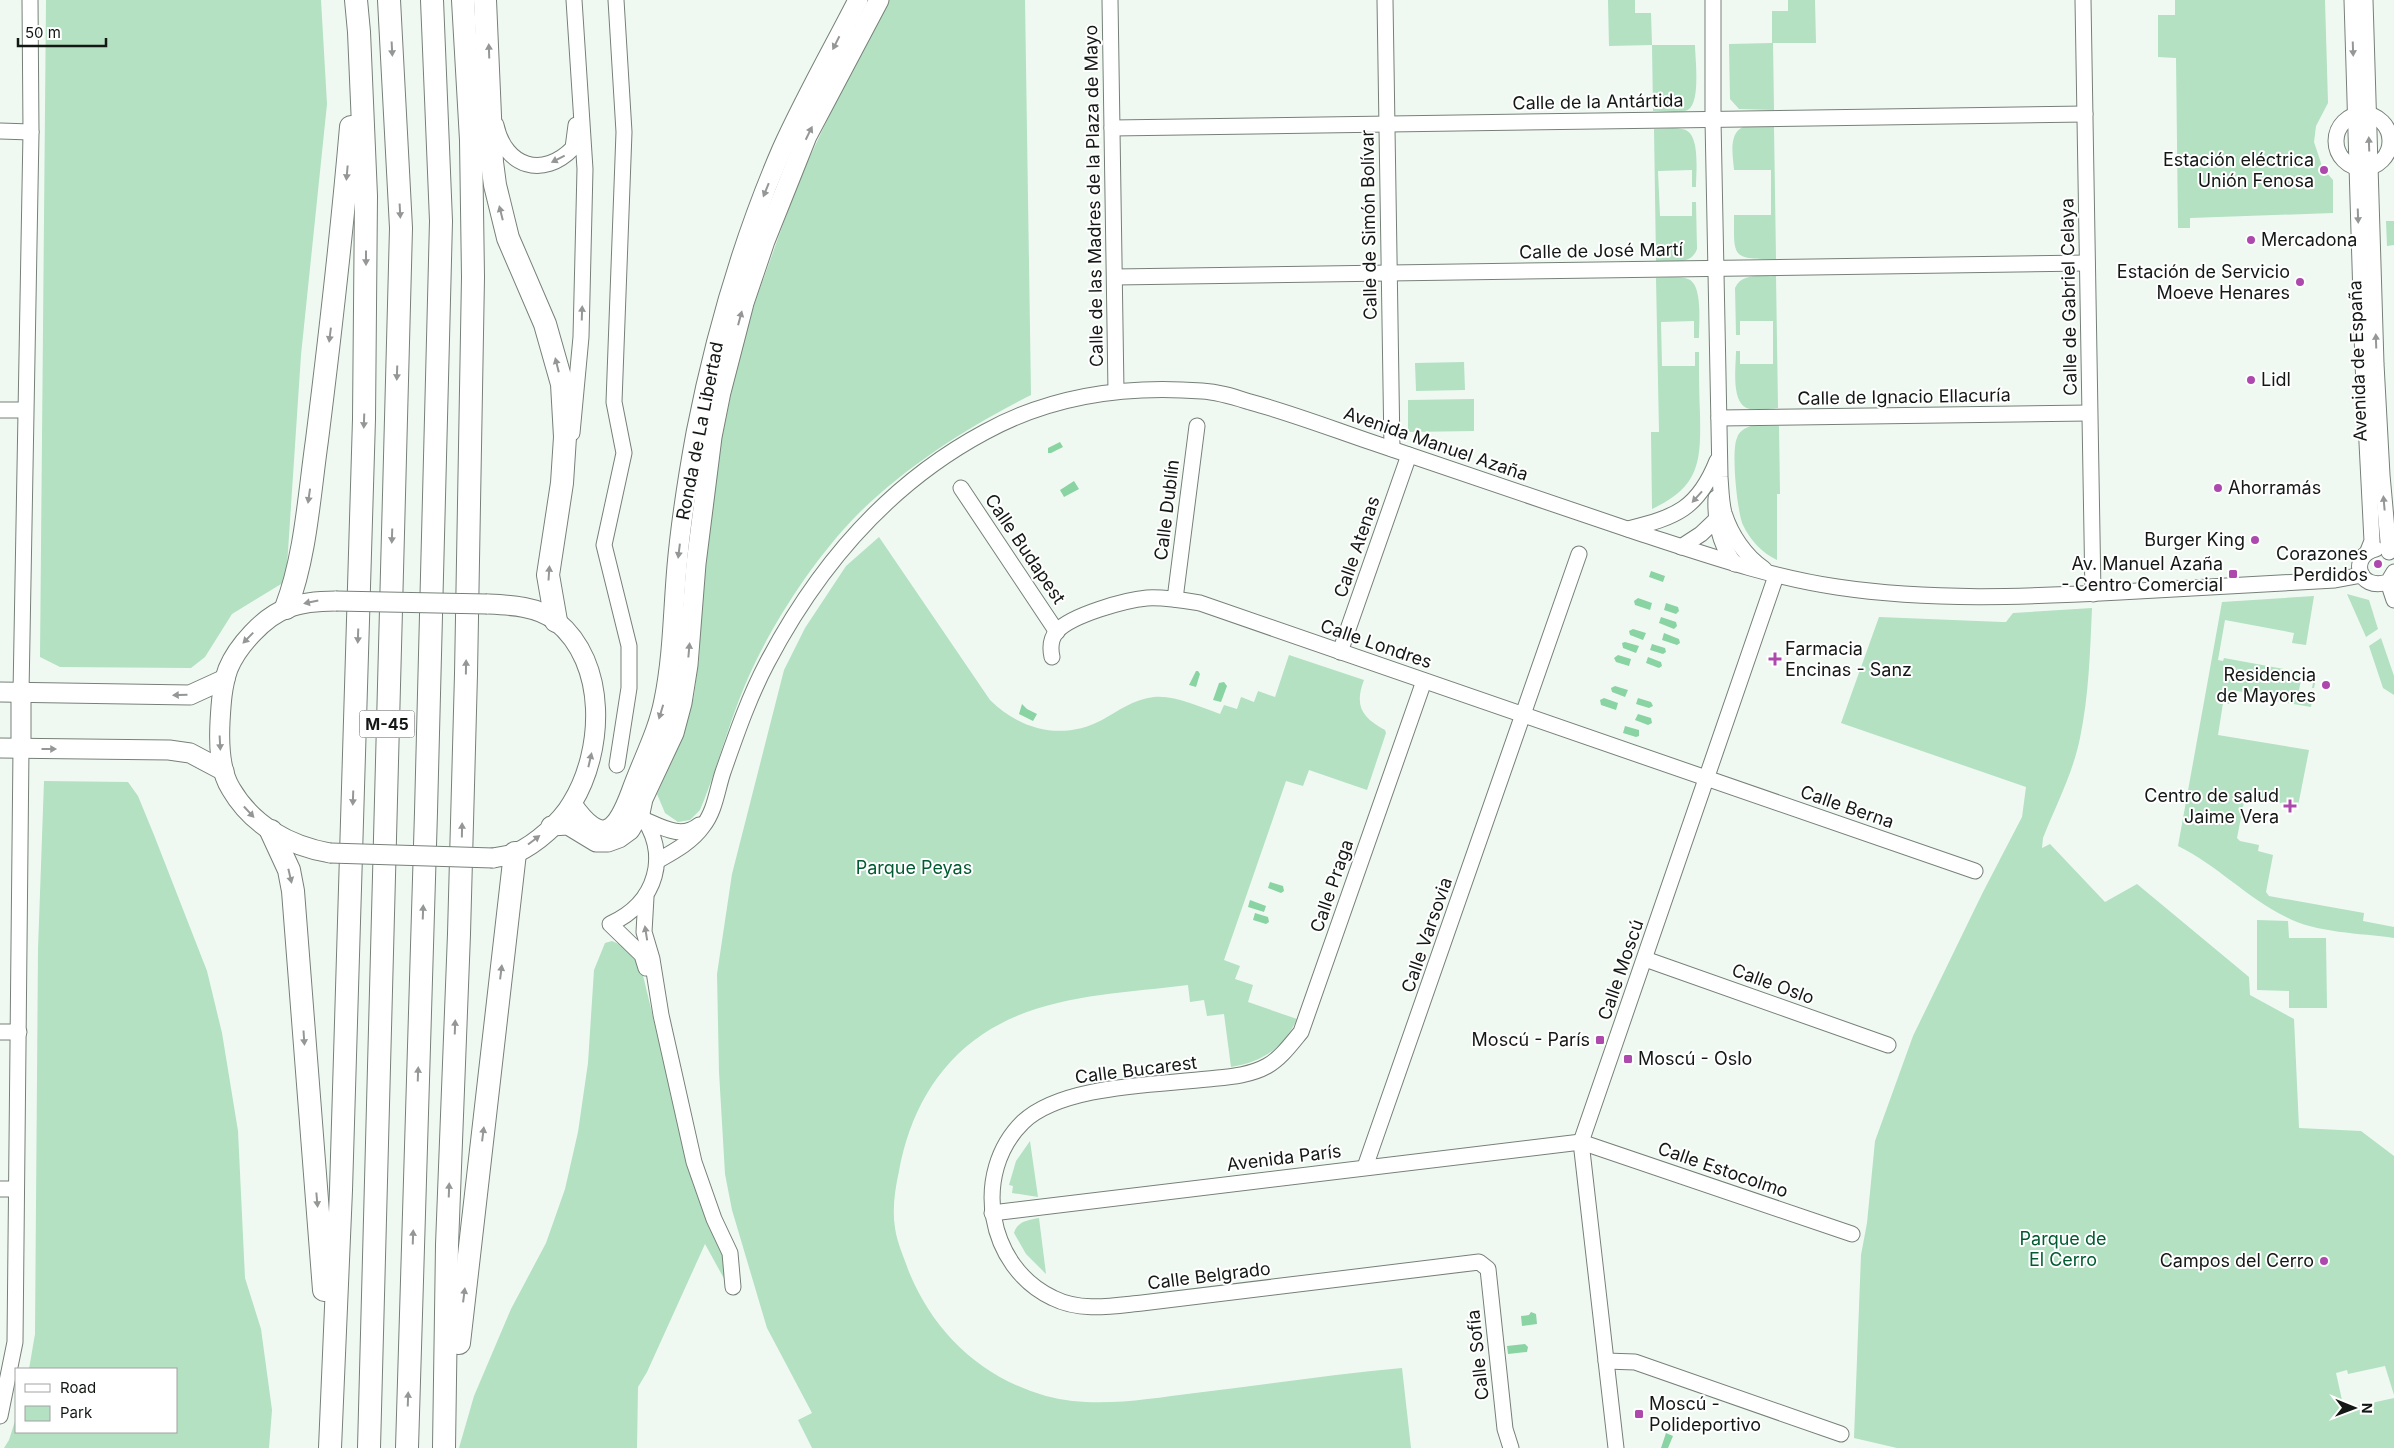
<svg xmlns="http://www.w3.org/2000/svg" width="2394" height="1448" viewBox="0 0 2394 1448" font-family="Inter,sans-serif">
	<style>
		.green { fill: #b3e1c1 }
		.water { fill: #8ad3a3 }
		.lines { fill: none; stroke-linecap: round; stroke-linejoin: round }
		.minor-casing { stroke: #768079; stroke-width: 17 }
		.major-casing { stroke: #768079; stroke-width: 21 }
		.highway-casing { stroke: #768079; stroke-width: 24 }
		.minor { stroke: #fff; stroke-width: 15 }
		.major { stroke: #fff; stroke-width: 19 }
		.highway { stroke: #fff; stroke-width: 22 }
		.major-bridge-casing { stroke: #768079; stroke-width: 21; stroke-linecap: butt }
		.major-bridge { stroke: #fff; stroke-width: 19 }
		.oneway { fill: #959796 }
		.poi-dot { fill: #ad48ad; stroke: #fff; stroke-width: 2 }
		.labels { text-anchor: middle; stroke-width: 4; stroke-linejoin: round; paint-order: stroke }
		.shield { fill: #fff; stroke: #5a5d5b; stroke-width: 1 }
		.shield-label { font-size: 16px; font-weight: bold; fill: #141815 }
		.street-label { font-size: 18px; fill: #141815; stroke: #fff }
		.poi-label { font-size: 18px; fill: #141815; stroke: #fff; text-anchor: end }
		.park-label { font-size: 18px; fill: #005b31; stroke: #fff }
	</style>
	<rect width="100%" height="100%" fill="#eff9f2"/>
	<g class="green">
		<polygon points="46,0 321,0 327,104 301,355 286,581 232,614 205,657 191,668 60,667 40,657"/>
		<path d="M889,0H1025L1031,395C969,426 906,466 857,515C814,559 773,622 748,678C729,721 718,767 700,810L690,820L678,822L665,813L657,794L680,743L694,696L699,658L703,583L719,453L735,375L754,305L799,180L845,82Z"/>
		<path d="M1608,0H1635V13H1651L1652,45H1695C1695,59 1702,108 1685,111C1675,113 1663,111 1653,111L1652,45L1609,46Z"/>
		<polygon points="1788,0 1815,0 1816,43 1773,43 1774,110 1739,109 1730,99 1729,44 1772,43 1772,11 1788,11"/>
		<polygon points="2175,0 2325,0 2328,103 2316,126 2314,142 2321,163 2322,175 2326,175 2326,172 2333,180 2333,213 2190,218 2190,228 2178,228 2176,58 2158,57 2158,15 2175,15"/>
		<path d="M1743,127H1774L1776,259C1731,259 1734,258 1734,215H1771V170H1734C1733,156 1728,134 1743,127Z"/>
		<path d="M1654,129C1663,129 1673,127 1682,129C1701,131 1696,172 1696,187H1692V170L1658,171L1660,216H1692V202H1696L1697,249C1691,266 1670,261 1656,261Z"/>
		<polygon points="2386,221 2394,221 2394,245 2387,246"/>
		<path d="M1776,276L1778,408C1769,409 1759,410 1750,409C1730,406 1736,366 1736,351H1740V364H1773V321H1740V335H1736L1735,288C1742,272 1762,277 1776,276Z"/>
		<path d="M1656,278C1666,278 1679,276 1688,279C1703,284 1699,324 1699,338H1694V321L1661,322L1662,366H1695V352H1699C1699,372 1699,393 1700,414C1701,461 1700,487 1652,509L1651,432H1659Z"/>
		<polygon points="1464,362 1465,390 1416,391 1415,363"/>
		<polygon points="1474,399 1474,431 1408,432 1408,400"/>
		<path d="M1751,426H1779L1780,494H1777V560C1762,553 1750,540 1743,525C1737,512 1731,450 1737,438C1739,431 1745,428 1751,426Z"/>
		<path d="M879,537L990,700C1020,730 1063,741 1102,720C1118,711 1134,699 1154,697C1175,695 1200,707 1220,714L1224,705L1237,709L1241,697L1254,702L1258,691L1275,697L1289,655L1364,680C1354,706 1362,718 1385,730L1386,733L1367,790L1309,770L1303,786L1286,781L1224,960L1240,966L1235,979L1253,985L1248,1002L1297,1019C1283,1048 1263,1062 1231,1067L1224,1014L1207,1016L1204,1000L1190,1002L1188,985C1119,994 1043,994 983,1034C935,1066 909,1116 899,1171C895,1189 892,1209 895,1228C897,1243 904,1257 909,1272C934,1333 982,1378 1046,1396C1095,1409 1146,1399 1195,1393C1264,1385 1333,1374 1402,1368L1411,1448H812L798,1420L812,1413L767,1328L732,1210L725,1174L719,1072L717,974L732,874L784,670L805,628L846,566Z"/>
		<polygon points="2347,594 2369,600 2378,629 2366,637"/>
		<path d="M2314,596L2306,645L2292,643L2294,633L2225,620L2218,660L2223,661L2224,658L2317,675L2314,688H2312L2313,683L2301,680L2299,690L2302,691L2301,696L2310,698L2313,694L2311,707L2258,698L2259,695L2232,690L2229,704L2223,703L2218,735L2309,750L2298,806L2245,797L2237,838L2240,841L2259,845L2258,851L2273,855L2266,892L2269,896L2364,913L2363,921L2394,927V938C2361,933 2315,933 2286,917C2247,898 2217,865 2178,846L2222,602Z"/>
		<path d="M2092,608C2090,652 2089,695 2080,738C2073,773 2056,805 2043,838L2042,848L2050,844L2105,902L2137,884L2249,977L2250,995L2294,1019L2299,1128L2361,1131L2394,1156V1395L2385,1366L2348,1374L2347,1370L2336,1373L2344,1409L2394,1398V1448H1897L1854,1438L1861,1255L1867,1223L1875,1141L1913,1036L1983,892L2022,817L2026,787L1841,723L1879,617L2002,622H2006L2013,613Z"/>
		<polygon points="2381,638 2394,676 2394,695 2383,688 2369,646"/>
		<polygon points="44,781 128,782 138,796 154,835 207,971 222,1033 238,1131 245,1278 261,1329 272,1410 269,1448 4,1448 9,1440 16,1418 16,1432 176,1432 176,1369 29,1369 35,1334 38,949"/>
		<polygon points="2257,920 2288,921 2289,938 2326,938 2327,1008 2289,1008 2289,991 2257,990"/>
		<polygon points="612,941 628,948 641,967 693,1184 725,1260 727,1284 705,1244 647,1372 638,1387 637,1448 459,1448 474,1396 511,1309 546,1243 565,1189 578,1132 588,1063 594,970 605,943"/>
		<polygon points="1030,1141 1038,1197 1012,1193 1013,1186 1009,1185 1016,1161"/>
		<path d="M1039,1218L1046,1274L1026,1254L1014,1233C1017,1221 1029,1220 1039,1218Z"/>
	</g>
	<g class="water">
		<polygon points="1060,442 1063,447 1051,453 1048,453 1048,448"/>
		<polygon points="1074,481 1079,489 1064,497 1060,490"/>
		<polygon points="1651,571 1665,576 1663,582 1649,577"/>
		<polygon points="1638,598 1652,603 1650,610 1635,605 1634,601"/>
		<polygon points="1666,603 1678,607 1679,611 1676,614 1664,610"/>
		<polygon points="1661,617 1676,622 1677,626 1674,629 1659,623"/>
		<polygon points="1633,629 1646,633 1643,640 1630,635 1629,631"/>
		<polygon points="1664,633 1679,639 1680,643 1677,645 1662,640"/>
		<polygon points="1625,642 1639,646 1636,653 1623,648 1622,643"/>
		<polygon points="1652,644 1665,648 1666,652 1663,654 1650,650"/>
		<polygon points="1618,655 1631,659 1629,666 1616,662 1614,658"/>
		<polygon points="1648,657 1661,662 1662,666 1659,668 1646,663"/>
		<polygon points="1196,671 1198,671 1200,674 1196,687 1189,685"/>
		<polygon points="1224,682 1227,686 1221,702 1213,700 1219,683"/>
		<polygon points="1615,686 1628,690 1625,697 1612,692 1611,688"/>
		<polygon points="1604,698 1618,703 1616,710 1601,705 1600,700"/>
		<polygon points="1638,698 1651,702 1653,706 1649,708 1636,704"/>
		<polygon points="1022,704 1027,709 1037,714 1033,721 1019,714"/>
		<polygon points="1638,714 1651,718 1652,723 1648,725 1635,720"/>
		<polygon points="1625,726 1639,730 1639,736 1636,737 1623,733"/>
		<polygon points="1270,882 1283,886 1284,891 1281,893 1268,888"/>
		<polygon points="1250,900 1266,906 1264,912 1248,907"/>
		<polygon points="1255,913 1268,917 1269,922 1266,924 1253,920"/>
		<polygon points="1531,1312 1536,1314 1537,1324 1522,1326 1521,1316 1529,1315"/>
		<polygon points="1525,1344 1528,1347 1527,1352 1508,1354 1507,1346"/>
		<polygon points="1666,1433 1673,1436 1668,1448 1661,1448"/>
	</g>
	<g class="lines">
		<defs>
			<g id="minor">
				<polyline points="616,0 624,132 614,402 624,453 604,545 629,646 629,688 617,765"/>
				<polyline points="1110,0 1116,391"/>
				<polyline points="1385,0 1392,449"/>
				<path d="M1713,0V120L1720,477C1721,489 1721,502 1724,513C1731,535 1745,556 1764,569"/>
				<polyline points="2083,0 2093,594"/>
				<polyline points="2352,0 2363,364 2372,541 2368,551"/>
				<polyline points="2365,0 2376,364 2382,475 2389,552"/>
				<circle cx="2363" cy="141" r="27"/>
				<path d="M496,125C505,167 543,179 573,148L576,125"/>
				<polyline points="1112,128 2085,114"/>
				<polyline points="0,131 31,132"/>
				<polyline points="1115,277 2087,263"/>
				<polyline points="0,410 25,410"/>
				<polyline points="1719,418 2089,413"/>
				<polyline points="572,433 581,337 585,169 574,0"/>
				<polyline points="961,488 1057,632"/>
				<path d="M1716,498C1715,522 1719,544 1735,564"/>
				<path d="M1628,529C1676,517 1698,509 1717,461"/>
				<polyline points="1681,547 1701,534 1721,515"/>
				<path d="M2376,549C2349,555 2357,592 2388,582L2394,572"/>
				<polyline points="2388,582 2394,600"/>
				<polyline points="1175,599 1197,426"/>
				<polyline points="1340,652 1409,455"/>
				<path d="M1052,657C1050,648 1051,638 1057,631C1072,615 1125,600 1147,598C1165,597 1182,600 1200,603L1975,871"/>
				<path d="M1424,681L1301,1032C1291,1044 1281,1058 1267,1066C1249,1076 1227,1077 1208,1079C1155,1085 1062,1085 1023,1122C971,1173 987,1267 1053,1298C1081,1312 1112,1306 1142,1303L1479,1262L1488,1269L1505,1429L1511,1448"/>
				<polyline points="21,693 31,132 30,0"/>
				<path d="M640,813C671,854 657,903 610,924L642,955L646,968"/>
				<path d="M645,820C663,828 682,839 699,825"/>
				<path d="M657,861C673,852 692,842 703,826C715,811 717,790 723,772C736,735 749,697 767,663C818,566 888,484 985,432C1052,395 1126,385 1202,391C1219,392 1234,397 1250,402C1291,413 1330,428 1371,442C1460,472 1549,503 1639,533C1704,554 1769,577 1837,587C1931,601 2025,597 2120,592C2191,588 2263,584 2335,580L2362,575"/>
				<polyline points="646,897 644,932 652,959 661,1015 694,1162 714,1219 730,1253 733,1287"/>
				<polyline points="1645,959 1888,1045"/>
				<polyline points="0,1032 19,1032"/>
				<polyline points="1365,1167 1579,554"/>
				<polyline points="0,1189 16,1189"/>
				<polyline points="992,1213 1581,1142 1852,1234"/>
				<polyline points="1606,1361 1635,1362 1841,1434"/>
				<polyline points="0,1416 15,1342 21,748"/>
				<polyline points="1616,1448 1581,1142 1776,576"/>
			</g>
			<g id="major">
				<path d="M487,604C509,605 538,606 556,621C608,663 604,751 572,803C561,822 536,844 516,853C509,856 501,856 493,858"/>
				<polyline points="0,692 190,695 225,679"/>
				<polyline points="21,693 21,748"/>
				<polyline points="0,748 169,750 190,753 224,771"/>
				<path d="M572,804C602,847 616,832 631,792C642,761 658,732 664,700C673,656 673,611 677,566C681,521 688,477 696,433C715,336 743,239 782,149C805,98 833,49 858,0"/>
				<polyline points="551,826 568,825 596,842 608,842 619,838 630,830 640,813 643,799 674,733 682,703 688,665 696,564 712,437 721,392 744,303 765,241 807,136 879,0"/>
				<path d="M330,853C289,846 252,825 231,789C219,770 219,743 220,722C221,704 222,686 228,669C237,647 264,616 288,608C303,602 320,601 336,601"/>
			</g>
			<g id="highway">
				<polyline points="485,0 492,162 495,185 508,238 545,324 562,384 565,437 562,483 548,575 556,621"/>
				<path d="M286,608C306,555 309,496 317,440C330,336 342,232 351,127"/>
				<polyline points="271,831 289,870 293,891 324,1290"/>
				<polyline points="459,1343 515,853"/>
				<polyline points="330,1448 341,1190 364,419 366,196 359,32 356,0"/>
				<polyline points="369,1448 401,228 389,0"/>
				<polyline points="407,1448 426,812 441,221 432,0"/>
				<polyline points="444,1448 447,1245 459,934 466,674 473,277 471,140 463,0"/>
			</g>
		</defs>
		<use href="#minor" class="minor-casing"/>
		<use href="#major" class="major-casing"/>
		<use href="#highway" class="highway-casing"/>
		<use href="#minor" class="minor"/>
		<use href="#major" class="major"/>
		<use href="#highway" class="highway"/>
		<defs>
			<g id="major-bridge">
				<polyline points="336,601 487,604"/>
				<polyline points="330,853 493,858"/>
			</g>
		</defs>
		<use href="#major-bridge" class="major-bridge-casing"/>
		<use href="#major-bridge" class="major-bridge"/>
	</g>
	<defs><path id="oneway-solid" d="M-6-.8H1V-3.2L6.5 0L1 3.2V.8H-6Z" transform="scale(1.25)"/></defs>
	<g class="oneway">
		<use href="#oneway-solid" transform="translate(836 43) rotate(117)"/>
		<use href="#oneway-solid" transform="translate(392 49) rotate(87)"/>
		<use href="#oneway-solid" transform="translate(2353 49) rotate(88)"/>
		<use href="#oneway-solid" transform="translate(489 51) rotate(-92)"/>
		<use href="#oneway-solid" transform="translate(809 133) rotate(-64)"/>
		<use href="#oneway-solid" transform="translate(2369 144) rotate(-92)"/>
		<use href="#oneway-solid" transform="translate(558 159) rotate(153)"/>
		<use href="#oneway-solid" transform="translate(347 173) rotate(95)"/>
		<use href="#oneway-solid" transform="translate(766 190) rotate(112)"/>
		<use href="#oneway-solid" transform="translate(400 211) rotate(87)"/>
		<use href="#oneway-solid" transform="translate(501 213) rotate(-104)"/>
		<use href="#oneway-solid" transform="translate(2358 216) rotate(88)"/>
		<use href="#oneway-solid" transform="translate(366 258) rotate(90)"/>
		<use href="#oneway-solid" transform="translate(582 313) rotate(-88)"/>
		<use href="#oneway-solid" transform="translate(740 318) rotate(-75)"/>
		<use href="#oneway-solid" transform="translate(330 335) rotate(97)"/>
		<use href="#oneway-solid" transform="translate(2376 341) rotate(-92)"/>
		<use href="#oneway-solid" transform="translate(557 365) rotate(-104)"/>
		<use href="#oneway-solid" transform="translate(397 373) rotate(92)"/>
		<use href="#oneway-solid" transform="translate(364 421) rotate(92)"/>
		<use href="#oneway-solid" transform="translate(309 496) rotate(98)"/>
		<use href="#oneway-solid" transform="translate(1697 497) rotate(132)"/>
		<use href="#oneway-solid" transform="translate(2384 503) rotate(-95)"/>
		<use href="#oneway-solid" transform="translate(392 536) rotate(92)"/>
		<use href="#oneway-solid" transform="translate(679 551) rotate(97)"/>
		<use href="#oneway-solid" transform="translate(549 573) rotate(-86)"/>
		<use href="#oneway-solid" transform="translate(311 602) rotate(168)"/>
		<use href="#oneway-solid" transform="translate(358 636) rotate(92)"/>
		<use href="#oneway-solid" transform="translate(248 638) rotate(134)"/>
		<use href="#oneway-solid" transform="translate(689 650) rotate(-85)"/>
		<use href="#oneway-solid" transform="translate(466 667) rotate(-89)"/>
		<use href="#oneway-solid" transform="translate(180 695) rotate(178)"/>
		<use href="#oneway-solid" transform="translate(661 712) rotate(107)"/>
		<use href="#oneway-solid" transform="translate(220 743) rotate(87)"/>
		<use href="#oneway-solid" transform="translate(49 749)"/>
		<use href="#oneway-solid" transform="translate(590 760) rotate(-77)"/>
		<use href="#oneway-solid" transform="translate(353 798) rotate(92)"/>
		<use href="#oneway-solid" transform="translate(249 812) rotate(47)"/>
		<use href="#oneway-solid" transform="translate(462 830) rotate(-89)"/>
		<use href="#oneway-solid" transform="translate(534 840) rotate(-37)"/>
		<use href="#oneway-solid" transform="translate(290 876) rotate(77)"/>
		<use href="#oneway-solid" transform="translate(423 912) rotate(-88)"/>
		<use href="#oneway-solid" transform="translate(646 933) rotate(-99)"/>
		<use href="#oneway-solid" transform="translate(501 972) rotate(-83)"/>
		<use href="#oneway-solid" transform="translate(455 1027) rotate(-88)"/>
		<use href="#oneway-solid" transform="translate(304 1038) rotate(86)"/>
		<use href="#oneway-solid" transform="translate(418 1074) rotate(-88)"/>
		<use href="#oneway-solid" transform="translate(483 1134) rotate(-83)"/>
		<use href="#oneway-solid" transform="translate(449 1190) rotate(-88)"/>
		<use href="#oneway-solid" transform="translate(317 1200) rotate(85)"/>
		<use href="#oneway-solid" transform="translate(413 1237) rotate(-88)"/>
		<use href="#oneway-solid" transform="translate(464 1295) rotate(-83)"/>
		<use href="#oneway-solid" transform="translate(408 1399) rotate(-88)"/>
	</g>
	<g class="poi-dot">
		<circle cx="2324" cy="170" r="5"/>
		<circle cx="2251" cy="240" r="5"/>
		<circle cx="2300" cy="282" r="5"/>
		<circle cx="2251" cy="380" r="5"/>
		<circle cx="2218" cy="488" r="5"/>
		<circle cx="2255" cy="540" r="5"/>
		<circle cx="2378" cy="564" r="5"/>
		<rect x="2228" y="569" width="10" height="10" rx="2.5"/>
		<path d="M1772.5 651.5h5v5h5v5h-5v5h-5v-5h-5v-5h5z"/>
		<circle cx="2326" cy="685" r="5"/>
		<path d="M2287.5 798.5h5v5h5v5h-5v5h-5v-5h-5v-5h5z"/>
		<rect x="1595" y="1035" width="10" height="10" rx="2.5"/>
		<rect x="1623" y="1054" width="10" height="10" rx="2.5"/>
		<circle cx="2324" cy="1261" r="5"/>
		<rect x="1634" y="1409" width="10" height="10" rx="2.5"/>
	</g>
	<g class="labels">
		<rect class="shield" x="359.5" y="710.5" width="55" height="27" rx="4"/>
		<g class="shield-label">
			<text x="387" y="730">M-45</text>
		</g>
		<g class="street-label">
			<text transform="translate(1598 102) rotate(-1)" y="6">Calle de la Antártida</text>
			<text transform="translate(1094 196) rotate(-91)" y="6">Calle de las Madres de la Plaza de Mayo</text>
			<text transform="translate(1369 225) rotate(-91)" y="6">Calle de Simón Bolívar</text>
			<text transform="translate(1601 251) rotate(-1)" y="6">Calle de José Martí</text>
			<text transform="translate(2069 297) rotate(-91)" y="6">Calle de Gabriel Celaya</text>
			<text transform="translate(2358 361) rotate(-92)" y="6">Avenida de España</text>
			<text transform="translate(1904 397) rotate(-1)" y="6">Calle de Ignacio Ellacuría</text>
			<text transform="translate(700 431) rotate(-79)" y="6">Ronda de La Libertad</text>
			<text transform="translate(1436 444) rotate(19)" y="6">Avenida Manuel Azaña</text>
			<text transform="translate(1167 510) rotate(-83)" y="6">Calle Dublín</text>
			<text transform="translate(1357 547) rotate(-71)" y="6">Calle Atenas</text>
			<text transform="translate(1025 549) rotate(56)" y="6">Calle Budapest</text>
			<text transform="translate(1376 644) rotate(19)" y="6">Calle Londres</text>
			<text transform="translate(1847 807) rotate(19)" y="6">Calle Berna</text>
			<text transform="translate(1332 886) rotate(-71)" y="6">Calle Praga</text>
			<text transform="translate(1427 935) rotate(-71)" y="6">Calle Varsovia</text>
			<text transform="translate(1621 970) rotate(-71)" y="6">Calle Moscú</text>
			<text transform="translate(1773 984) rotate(20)" y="6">Calle Oslo</text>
			<text transform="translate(1136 1070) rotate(-7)" y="6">Calle Bucarest</text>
			<text transform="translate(1284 1158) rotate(-7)" y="6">Avenida París</text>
			<text transform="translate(1723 1170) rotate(19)" y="6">Calle Estocolmo</text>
			<text transform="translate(1209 1276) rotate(-7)" y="6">Calle Belgrado</text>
			<text transform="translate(1478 1355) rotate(-96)" y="6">Calle Sofía</text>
		</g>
		<g class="poi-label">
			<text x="2314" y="166">Estación eléctrica<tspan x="2314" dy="21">Unión Fenosa</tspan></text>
			<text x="2261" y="246" text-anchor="start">Mercadona</text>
			<text x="2290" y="278">Estación de Servicio<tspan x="2290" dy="21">Moeve Henares</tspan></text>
			<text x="2261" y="386" text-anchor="start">Lidl</text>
			<text x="2228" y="494" text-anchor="start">Ahorramás</text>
			<text x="2245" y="546">Burger King</text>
			<text x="2368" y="560">Corazones<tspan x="2368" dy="21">Perdidos</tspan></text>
			<text x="2223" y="570">Av. Manuel Azaña<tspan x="2223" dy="21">- Centro Comercial</tspan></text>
			<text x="1785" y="655" text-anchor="start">Farmacia<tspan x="1785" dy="21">Encinas - Sanz</tspan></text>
			<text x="2316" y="681">Residencia<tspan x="2316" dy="21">de Mayores</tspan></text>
			<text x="2279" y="802">Centro de salud<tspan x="2279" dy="21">Jaime Vera</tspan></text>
			<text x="1590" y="1046">Moscú - París</text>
			<text x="1638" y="1065" text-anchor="start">Moscú - Oslo</text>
			<text x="2314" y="1267">Campos del Cerro</text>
			<text x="1649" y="1410" text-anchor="start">Moscú -<tspan x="1649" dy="21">Polideportivo</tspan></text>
		</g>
		<g class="park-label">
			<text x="914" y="874">Parque Peyas</text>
			<text x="2063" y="1245">Parque de<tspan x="2063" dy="21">El Cerro</tspan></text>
		</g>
	</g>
	<rect x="15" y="1368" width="162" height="65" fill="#ffffff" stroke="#a1a3a1"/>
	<rect x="25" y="1384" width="25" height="8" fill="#ffffff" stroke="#a1a3a1"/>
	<text x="60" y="1393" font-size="15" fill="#141815">Road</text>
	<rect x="25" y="1406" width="25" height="15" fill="#b3e1c1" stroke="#a1a3a1"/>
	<text x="60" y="1418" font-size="15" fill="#141815">Park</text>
	<g transform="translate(2354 1408) rotate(91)" stroke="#ffffff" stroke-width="4" paint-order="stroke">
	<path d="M0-4L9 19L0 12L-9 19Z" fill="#141815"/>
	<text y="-8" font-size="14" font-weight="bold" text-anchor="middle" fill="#141815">N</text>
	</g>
	<path d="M18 38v8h88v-8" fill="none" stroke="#141815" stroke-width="2.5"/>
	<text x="25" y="38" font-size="15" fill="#141815" stroke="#ffffff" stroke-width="4" paint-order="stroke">50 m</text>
</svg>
